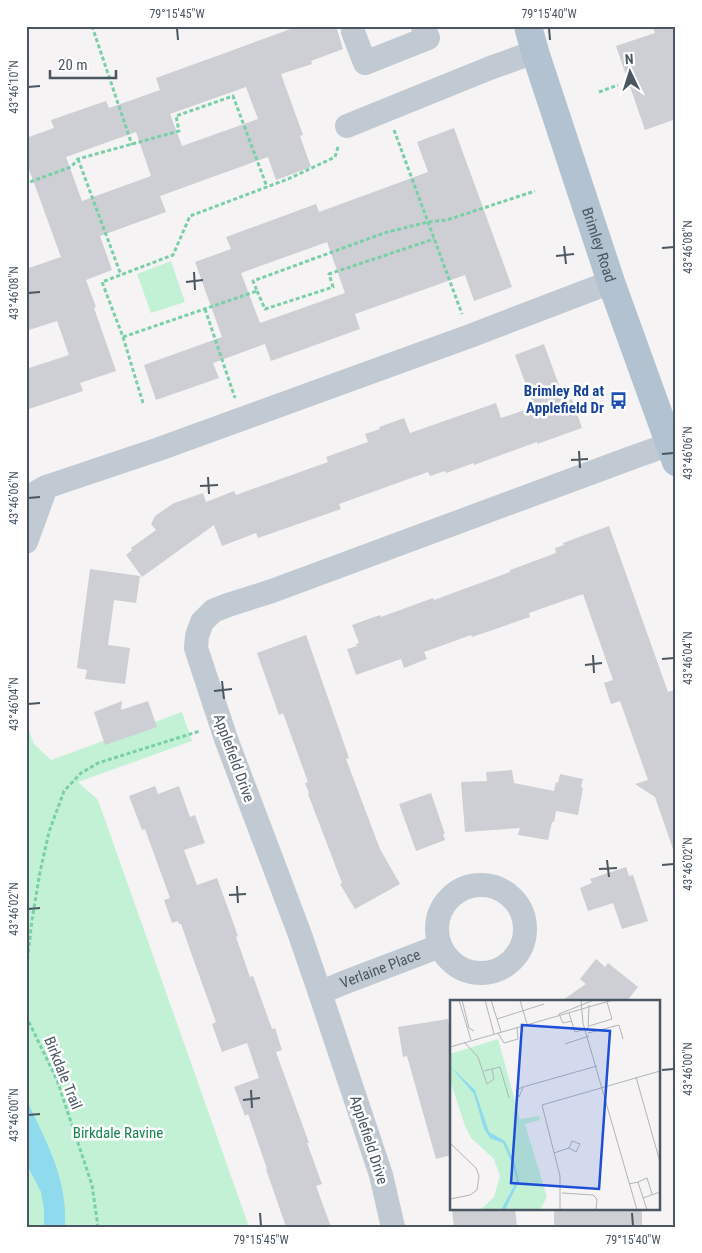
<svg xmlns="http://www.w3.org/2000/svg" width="702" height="1253" viewBox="0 0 702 1253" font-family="'Roboto Condensed',sans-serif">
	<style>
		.green { fill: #c3f1d5 }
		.water { fill: #90daee }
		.building { fill: #cdcfd5; fill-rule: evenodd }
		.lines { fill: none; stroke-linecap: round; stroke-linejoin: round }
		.path { stroke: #7ad0a6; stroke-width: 3; stroke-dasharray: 4 2.5; stroke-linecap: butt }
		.minor { stroke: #c1cad2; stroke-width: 24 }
		.major { stroke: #b3c2d1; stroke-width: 28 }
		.ticks { fill: none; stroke: #4a5661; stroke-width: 2 }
		.labels { text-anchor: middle; stroke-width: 5; stroke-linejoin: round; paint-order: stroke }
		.street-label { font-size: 15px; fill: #4a5661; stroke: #fff }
		.transit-label { font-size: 15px; font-weight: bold; fill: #164399; stroke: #fff; text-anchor: end }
		.park-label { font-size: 15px; fill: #17864f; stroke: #fff }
		.inset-road { fill: none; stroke: #b1b4b9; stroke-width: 1 }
		.view { fill: #1d4ed8; fill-opacity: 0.15; stroke: #1d4ed8; stroke-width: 2.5 }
		.inset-edge { fill: none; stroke: #4a5661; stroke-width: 2.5 }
		.neatline { fill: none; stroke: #4a5661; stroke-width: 2 }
		.ticks-label { font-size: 12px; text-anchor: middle; fill: #4a5661 }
	</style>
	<rect width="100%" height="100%" fill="#f5f3f3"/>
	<g class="green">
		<polygon points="171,261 185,302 151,313 137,274"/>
		<polygon points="182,712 192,741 78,782 98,800 249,1227 26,1227 26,723 34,744 51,760"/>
	</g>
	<path class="water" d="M26,1099C46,1141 68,1179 65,1227H44V1210L41,1192L26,1163Z"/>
	<g class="building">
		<path d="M299,26H336L343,49L311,61L312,64L281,74L303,135L300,136L311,167L276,180L268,157L160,196L166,212L100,236L112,270L86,280L96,307L94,308L116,371L80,383L83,391L26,410V369L69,355L57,321L26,331V269L61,257L26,161V138L54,128L51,120L106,101L109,108L160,90L156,78ZM246,87L258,119L182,146L170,114ZM136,132L151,176L82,201L66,157Z"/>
		<polygon points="652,26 676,26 676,119 645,130 616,46 655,33"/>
		<path d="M454,128L512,287L474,301L465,275L355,314L360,329L271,361L265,344L213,363L219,378L156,400L144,365L222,337L195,262L231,249L226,237L316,204L319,212L428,172L417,142ZM327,242L345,293L260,323L241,273Z"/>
		<polygon points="544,344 565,402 572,399 582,428 537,444 537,442 474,465 474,463 446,473 445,471 430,476 428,472 339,504 341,509 258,538 256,533 222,546 214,525 142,577 126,555 132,550 131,548 156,530 151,524 155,516 174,503 203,493 206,502 234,491 236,495 328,462 326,457 368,442 365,434 380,429 379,427 404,418 410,433 496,403 501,418 534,407 515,355"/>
		<polygon points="609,526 668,692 676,689 676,849 673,849 655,797 635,784 648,780 620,701 611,704 604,683 613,680 583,594 529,613 530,617 472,637 471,635 424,652 427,659 404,668 401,659 356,675 347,649 357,646 356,644 359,643 352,625 380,615 381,617 433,598 434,600 510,572 510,570 556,553 555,548 564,545 563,543"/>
		<polygon points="90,569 140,576 136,603 114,600 108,645 130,648 125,684 85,679 87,670 77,668"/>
		<polygon points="306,635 349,758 346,759 380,849 400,884 355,909 340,884 342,883 308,794 309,793 305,783 308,782 283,713 279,715 257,653"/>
		<polygon points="122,701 121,710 148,701 157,727 105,745 94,712"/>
		<polygon points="512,770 514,783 554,791 556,782 558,783 560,774 583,779 581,787 583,788 578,815 556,811 554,822 552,822 548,840 518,835 520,828 465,832 461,782 487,781 486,772"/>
		<polygon points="155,786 158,794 179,786 190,817 195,815 205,843 184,850 197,885 217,878 238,936 236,937 250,977 253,976 272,1029 275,1028 282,1050 276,1052 309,1143 307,1143 322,1184 316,1186 331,1227 286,1227 266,1169 267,1169 248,1114 245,1116 234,1087 259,1078 247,1043 222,1052 212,1024 216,1022 194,961 181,924 179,924 178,921 172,923 164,900 170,898 145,829 142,830 129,796"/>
		<polygon points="431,793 445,834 443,834 445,840 416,851 399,804"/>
		<polygon points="626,867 629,876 633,875 648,921 622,929 613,903 588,911 580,888 592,883 590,879"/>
		<polygon points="596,959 605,967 608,963 638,987 626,1002 560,1002 586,984 580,979"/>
		<polygon points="448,1019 451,1033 451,1155 436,1159 407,1056 403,1057 398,1027"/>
		<polygon points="452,1209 515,1209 517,1227 454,1227"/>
		<rect x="554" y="1209" width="88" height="18"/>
	</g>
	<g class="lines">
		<g class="path">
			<polyline points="92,26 132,145"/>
			<polyline points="599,92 618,85"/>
			<polyline points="394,130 462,314"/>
			<polyline points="78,159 121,275"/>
			<polyline points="26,180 27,183 71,167 78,159 179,131 176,116 233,96 267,187"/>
			<polyline points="257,291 265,309 333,287 329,274 434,239"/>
			<polyline points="205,309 235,398"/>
			<polyline points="123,337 257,291 253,281 384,233 428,222 447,220 535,191"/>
			<polyline points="143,403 123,337 102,282 173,255 190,216 288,179 335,157 338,147"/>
			<polyline points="26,972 32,920 40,872 49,832 64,791 81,773 98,763 200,731"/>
			<polyline points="26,1016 57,1080 92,1185 98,1227"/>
		</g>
		<g class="minor">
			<polyline points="353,32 365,63 428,38 423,27"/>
			<polyline points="347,126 490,68 535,52"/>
			<polyline points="26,498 46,487 159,449 470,336 611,282"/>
			<polyline points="26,542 46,487"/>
			<circle cx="481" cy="929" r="44"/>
			<path id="s1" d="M320,993L343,983L440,946"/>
			<polyline points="393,1227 381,1175 320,993 299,932 226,739 196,648 197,636 202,622 213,611 228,605 272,591 631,458 676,442"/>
		</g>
		<path class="major" id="s2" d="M528,26L535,52L611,282L676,462"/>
	</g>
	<path class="ticks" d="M177,28L178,40M549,28L550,40M28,87L40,86M564,246L566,264M662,248L674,247M556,256L574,254M194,272L195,290M186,282L203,280M28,293L40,292M579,451L580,468M662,454L674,453M571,460L588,459M208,477L209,494M200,486L218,485M28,498L40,497M593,655L594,673M662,659L674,658M585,665L602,663M222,681L224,699M214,691L232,689M28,704L40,703M607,860L609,877M662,865L674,864M599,869L617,868M237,886L238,903M229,895L246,894M28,909L40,908M662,1070L674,1069M251,1090L252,1108M243,1100L260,1098M28,1115L40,1114M260,1213L261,1226M632,1213L633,1226"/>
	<defs>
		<symbol id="bus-bare" viewBox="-9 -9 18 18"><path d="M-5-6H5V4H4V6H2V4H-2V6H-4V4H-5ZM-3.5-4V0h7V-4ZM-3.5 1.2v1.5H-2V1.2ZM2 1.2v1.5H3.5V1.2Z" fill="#1a4fb4" stroke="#fff" stroke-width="2.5" paint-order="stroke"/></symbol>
	</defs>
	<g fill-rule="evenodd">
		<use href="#bus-bare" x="606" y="388" width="25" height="25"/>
	</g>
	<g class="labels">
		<g class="street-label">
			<text dy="5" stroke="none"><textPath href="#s2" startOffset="230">Brimley Road</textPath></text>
			<text transform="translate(234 758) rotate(70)" y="5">Applefield Drive</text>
			<text dy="5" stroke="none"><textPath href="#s1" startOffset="65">Verlaine Place</textPath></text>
			<text transform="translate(63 1073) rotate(68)" y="5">Birkdale Trail</text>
			<text transform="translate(369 1140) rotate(72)" y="5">Applefield Drive</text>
		</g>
		<g class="transit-label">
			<text x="604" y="396">Brimley Rd at<tspan x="604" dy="17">Applefield Dr</tspan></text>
		</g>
		<g class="park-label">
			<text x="118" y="1138">Birkdale Ravine</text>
		</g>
	</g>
	<g transform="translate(450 1000)">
		<rect width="210" height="210" fill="#f5f3f3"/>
		<path d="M48,39L70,119L89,116L90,120L75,124L97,197L90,210H30L44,197L50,176L44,159L21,138L15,126L0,80V54Z" fill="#c3f1d5"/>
		<path d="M0,66L25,90L39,132L55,141L64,161L69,181L55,210H51L67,180L63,166L53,143L40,138L34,129L24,94Z" fill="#90daee"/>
		<path class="inset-road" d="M9,0L21,40M12,0L19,28L24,31M35,0L44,34M41,0L51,32M70,0L77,24M131,0L133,23L187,210M119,13L125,32L136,29M109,14L113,23L122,21M109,14L144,0M47,19L94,4M139,26L162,19L157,2M138,31L139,5M48,33L54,43L68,39L67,27M138,33L169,25L173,39M14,42L28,57L37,84L44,79L42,69M115,44L139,36M0,47L163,0M34,71L50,67L59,98M186,77L210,162M73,87L69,97L66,90L73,87L147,66M0,143L26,168L29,176L27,190L20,195L0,199M104,153L119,148L126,152L130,144L122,141L119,148M188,182L197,178L202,194M179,184L188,182L197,210M112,193L143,195L147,199L146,210M193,198L210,192M110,210V176L92,105L210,71"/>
		<path class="view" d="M72,25L160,31L149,189L61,183Z"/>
		<rect width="210" height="210" class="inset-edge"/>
	</g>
	<rect width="702" height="1253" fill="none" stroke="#ffffff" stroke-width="55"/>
	<g transform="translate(630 72) rotate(356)" stroke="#ffffff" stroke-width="4" paint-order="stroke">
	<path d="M0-4L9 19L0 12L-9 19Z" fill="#4a5661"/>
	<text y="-8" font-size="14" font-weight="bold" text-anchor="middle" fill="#4a5661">N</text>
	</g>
	<path d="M50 70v8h66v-8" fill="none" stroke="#4a5661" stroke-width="2.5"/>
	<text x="58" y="70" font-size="15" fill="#4a5661" stroke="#ffffff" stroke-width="4" paint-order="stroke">20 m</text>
	<rect x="28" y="28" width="646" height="1198" class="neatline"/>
	<g class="ticks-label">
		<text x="177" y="18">79°15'45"W</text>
		<text x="549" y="18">79°15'40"W</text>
		<text transform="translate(14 87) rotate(-90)" y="4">43°46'10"N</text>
		<text transform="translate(688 247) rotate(-90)" y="4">43°46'08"N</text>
		<text transform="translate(14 293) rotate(-90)" y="4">43°46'08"N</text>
		<text transform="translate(688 453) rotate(-90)" y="4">43°46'06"N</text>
		<text transform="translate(14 498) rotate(-90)" y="4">43°46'06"N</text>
		<text transform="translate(688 658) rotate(-90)" y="4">43°46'04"N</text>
		<text transform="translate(14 704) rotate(-90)" y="4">43°46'04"N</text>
		<text transform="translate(688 864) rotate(-90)" y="4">43°46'02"N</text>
		<text transform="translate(14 909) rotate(-90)" y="4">43°46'02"N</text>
		<text transform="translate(688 1069) rotate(-90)" y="4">43°46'00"N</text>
		<text transform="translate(14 1115) rotate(-90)" y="4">43°46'00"N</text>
		<text x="261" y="1244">79°15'45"W</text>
		<text x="633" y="1244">79°15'40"W</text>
	</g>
</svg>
